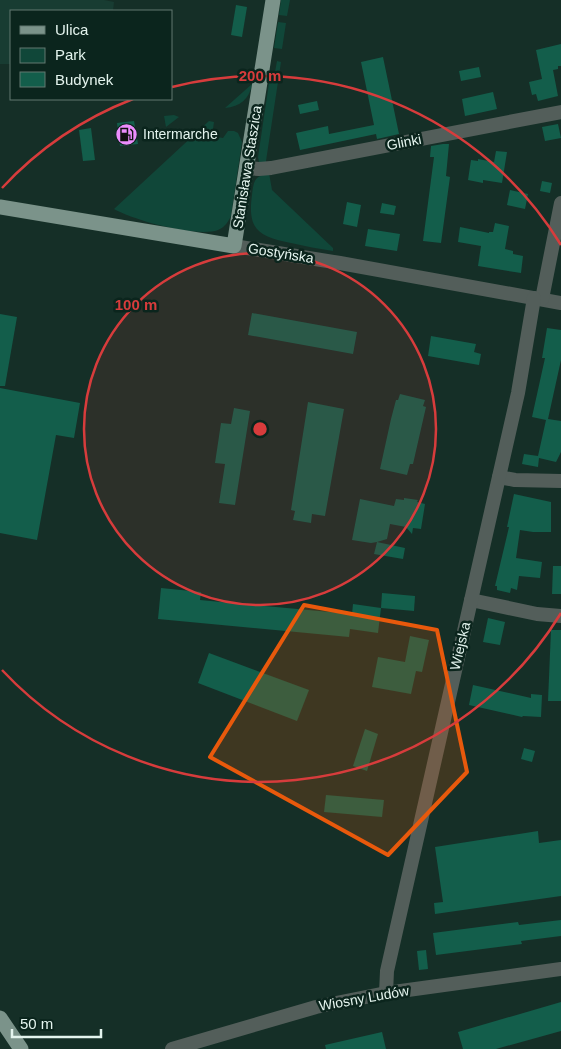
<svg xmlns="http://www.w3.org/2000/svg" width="561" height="1049" viewBox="0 0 561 1049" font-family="Helvetica,sans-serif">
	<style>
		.built { fill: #183c32 }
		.green { fill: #104739 }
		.building { fill: #135e4b }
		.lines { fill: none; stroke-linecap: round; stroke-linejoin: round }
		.minor { stroke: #535e5a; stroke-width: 14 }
		.major { stroke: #7b938a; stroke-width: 15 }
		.marked { fill: #e8590c; fill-opacity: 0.2; stroke: #e8590c; stroke-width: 4; stroke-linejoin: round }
		.ring { fill: none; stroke: #d73c3c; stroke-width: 2.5 }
		.labels { text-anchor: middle; stroke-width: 5; stroke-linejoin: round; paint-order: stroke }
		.poi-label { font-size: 14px; fill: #e4f4ee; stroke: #0b251d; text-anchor: start }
		.street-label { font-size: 14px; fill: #e4f4ee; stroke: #0b251d }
		.centre { fill: #d73c3c; stroke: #0b251d; stroke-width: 2.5 }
		.ring-label { font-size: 15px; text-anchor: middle; font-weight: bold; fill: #d73c3c; stroke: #0b251d; stroke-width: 5; stroke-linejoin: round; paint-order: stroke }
	</style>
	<rect width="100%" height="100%" fill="#152f27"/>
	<polygon class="built" points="0,0 104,0 114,2 113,11 11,11 11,64 0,64"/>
	<g class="green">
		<polygon points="281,0 290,0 287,16 279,15"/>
		<polygon points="278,22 286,23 282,49 274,48"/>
		<polygon points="277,61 281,62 266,161 267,166 259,162 258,157 269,83 273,83"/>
		<path d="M252,84C250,98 240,107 225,108Z"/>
		<polygon points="174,115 179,117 166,127 164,116"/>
		<path d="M209,121L214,122L212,136L223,138L228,131H234L238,133L242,142L231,216C228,222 225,227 218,230C197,238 133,220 114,209Z"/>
		<path d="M269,173L272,190L333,248V251C319,249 305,246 291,243C259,237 247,230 252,195C254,180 254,177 269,173Z"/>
	</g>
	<g class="building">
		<polygon points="236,5 247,7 242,37 231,35"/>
		<polygon points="561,44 561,66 558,66 558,69 553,70 558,96 538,101 536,94 532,95 529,82 542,79 536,50"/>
		<polygon points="383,57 399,134 377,139 376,134 300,150 296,133 328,126 329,134 374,125 361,62"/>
		<polygon points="479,67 481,77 461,81 459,71"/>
		<polygon points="493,92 497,109 465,116 462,99"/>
		<polygon points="317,101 319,110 300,114 298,105"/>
		<polygon points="134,121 138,144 120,146 117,123"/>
		<polygon points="558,124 561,138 545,141 542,127"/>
		<polygon points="91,128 95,160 83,161 79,130"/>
		<polygon points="443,144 449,144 446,176 450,177 441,243 423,241 434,157 430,157 431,146"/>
		<polygon points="496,151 507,152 502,183 483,180 483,183 468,180 471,160 478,161 478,159 494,162"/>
		<polygon points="542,181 552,183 550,193 540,191"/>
		<polygon points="510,190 528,194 525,209 507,205"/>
		<polygon points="347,202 361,205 357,227 343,224"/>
		<polygon points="382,203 396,206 394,215 380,213"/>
		<polygon points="495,223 509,226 505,249 513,251 513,254 523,256 521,273 478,266 481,246 458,242 460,227 489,233 489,232 493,232"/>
		<polygon points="368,229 400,234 397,251 365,246"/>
		<polygon points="252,313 357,332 353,354 248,335"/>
		<polygon points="0,314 17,317 5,386 0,386"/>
		<polygon points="547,328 561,330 561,360 548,419 561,421 561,452 556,462 539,458 538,467 522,464 524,454 538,456 546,420 532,417 545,358 542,358"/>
		<polygon points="431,336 476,344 474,352 481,354 479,365 428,356"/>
		<polygon points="0,388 80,403 74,438 56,435 37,540 0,533"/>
		<polygon points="400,394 425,400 423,406 426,407 413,464 410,464 407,475 380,469 391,419 396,400 398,400"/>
		<polygon points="308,402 344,409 325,516 312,514 311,523 293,520 295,511 291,510"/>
		<polygon points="234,408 250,411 235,505 219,503 225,464 215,463 221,423 231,424"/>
		<polygon points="514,494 551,502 551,532 533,532 520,530 516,558 542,562 540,578 519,576 517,590 511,588 510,593 497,590 497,586 495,586 509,527 507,527"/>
		<polygon points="404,498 418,500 417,502 425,504 421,529 413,528 412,534 406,527 390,524 387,539 377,542 405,548 403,559 374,554 377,542 371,543 352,540 360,499 394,506 396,499 404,500"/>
		<polygon points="553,566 561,566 561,594 552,594"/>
		<polygon points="161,588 201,592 200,600 352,614 353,604 381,608 378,633 350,629 349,637 158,619"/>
		<polygon points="382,593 415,596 414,611 381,608"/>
		<polygon points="488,618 505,622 500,645 483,642"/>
		<polygon points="551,630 561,630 561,701 548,701"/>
		<polygon points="410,636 429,640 422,672 416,671 411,694 372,687 378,657 405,662"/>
		<polygon points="209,653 309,690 297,721 198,683"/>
		<polygon points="473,685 531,698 531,694 542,695 541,717 523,716 522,717 469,705"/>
		<polygon points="365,729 378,734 367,771 353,766"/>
		<polygon points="524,748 535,751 532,762 521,759"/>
		<polygon points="326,795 384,800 382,817 324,812"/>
		<polygon points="538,831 539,843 561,840 561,896 435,914 434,903 443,902 435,847"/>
		<polygon points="561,920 561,936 521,941 522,944 436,955 433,933 518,922 519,925"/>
		<polygon points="426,950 428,969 419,970 417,951"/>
		<polygon points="561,1002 561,1031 496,1049 463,1049 458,1032"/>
		<polygon points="382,1032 386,1049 326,1049 325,1045"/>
	</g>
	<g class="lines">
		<g class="minor">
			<polyline points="246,168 259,169 271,168 561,112"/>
			<polyline points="234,246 340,263 561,303"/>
			<polyline points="542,299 561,203"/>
			<polyline points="499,477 515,480 561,481"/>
			<polyline points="471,600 537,614 561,616"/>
			<polyline points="386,993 387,971 518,393 534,298"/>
			<polyline points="172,1049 316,1007 386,993 561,969"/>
		</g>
		<g class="major">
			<polyline points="0,207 234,246 273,0"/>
			<polyline points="0,1018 21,1049"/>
		</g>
	</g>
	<path class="marked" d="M304,605L437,630L467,772L388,855L210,757Z"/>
	<circle cx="260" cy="429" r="176" fill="#d73c3c" fill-opacity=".12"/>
	<g class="ring">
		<circle cx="260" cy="429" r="176"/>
		<path d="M561 613A353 353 0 0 1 2 670M2 188A353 353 0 0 1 133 99M172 87A353 353 0 0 1 561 245"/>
	</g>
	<defs>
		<symbol id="fuel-disc" viewBox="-11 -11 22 22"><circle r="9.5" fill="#eb8dfc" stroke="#0b251d"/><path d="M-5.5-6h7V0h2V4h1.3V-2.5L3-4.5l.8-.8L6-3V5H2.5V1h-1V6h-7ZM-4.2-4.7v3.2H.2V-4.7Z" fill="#111"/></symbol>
	</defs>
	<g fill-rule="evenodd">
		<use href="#fuel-disc" x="114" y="122" width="25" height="25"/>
	</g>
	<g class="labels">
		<g class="poi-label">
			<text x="143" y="139">Intermarche</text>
		</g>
		<g class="street-label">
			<text transform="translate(404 142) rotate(-11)" y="5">Glinki</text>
			<text transform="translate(247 167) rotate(-81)" y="5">Stanisława Staszica</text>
			<text transform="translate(281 253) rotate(9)" y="5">Gostyńska</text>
			<text transform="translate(460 646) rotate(-77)" y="5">Wiejska</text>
			<text transform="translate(364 998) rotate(-10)" y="5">Wiosny Ludów</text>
		</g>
	</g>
	<circle cx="260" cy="429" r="8" class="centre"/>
	<g class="ring-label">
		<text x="260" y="81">200 m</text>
		<text x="136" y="310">100 m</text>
	</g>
	<rect x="10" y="10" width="162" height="90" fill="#0b251d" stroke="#627871"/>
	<rect x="20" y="26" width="25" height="8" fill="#7b938a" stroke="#627871"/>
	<text x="55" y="35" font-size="15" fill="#e4f4ee">Ulica</text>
	<rect x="20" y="48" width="25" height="15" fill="#104739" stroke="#627871"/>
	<text x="55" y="60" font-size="15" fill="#e4f4ee">Park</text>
	<rect x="20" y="72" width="25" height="15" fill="#135e4b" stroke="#627871"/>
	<text x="55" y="85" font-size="15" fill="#e4f4ee">Budynek</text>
	<path d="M12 1029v8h89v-8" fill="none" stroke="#e4f4ee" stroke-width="2.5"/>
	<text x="20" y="1029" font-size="15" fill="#e4f4ee" stroke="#0b251d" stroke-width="4" paint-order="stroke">50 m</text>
</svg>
